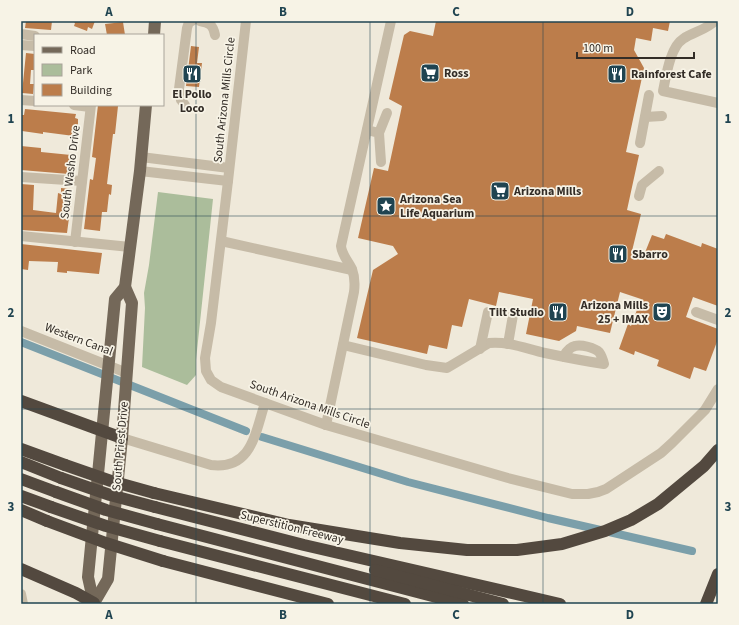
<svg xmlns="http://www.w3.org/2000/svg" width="739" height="625" viewBox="0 0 739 625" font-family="'Source Sans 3',sans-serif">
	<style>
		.green { fill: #abbd9b }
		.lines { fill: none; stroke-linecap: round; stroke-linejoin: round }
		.canal { stroke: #7b9faa; stroke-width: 8 }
		.building { fill: #bc7d4b }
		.minor { stroke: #c6bba7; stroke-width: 10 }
		.major { stroke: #746859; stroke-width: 12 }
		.highway { stroke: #53493f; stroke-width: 12 }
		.highway-bridge { stroke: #53493f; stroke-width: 12 }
		.grid { fill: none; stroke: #204451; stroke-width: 1; stroke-opacity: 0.55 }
		.labels { text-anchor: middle; stroke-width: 3.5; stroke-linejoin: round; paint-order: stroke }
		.poi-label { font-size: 12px; font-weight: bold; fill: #332d27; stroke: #f7f3e6; text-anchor: start }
		.street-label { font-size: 12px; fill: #332d27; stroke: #f7f3e6 }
		.neatline { fill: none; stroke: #204451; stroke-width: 1.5 }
		.grid-label { font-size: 13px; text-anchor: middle; font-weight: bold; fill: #204451 }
	</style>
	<rect width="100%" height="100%" fill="#efe9da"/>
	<polygon class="green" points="158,192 213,199 196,360 196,375 187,385 142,367 145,308 144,293 149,265"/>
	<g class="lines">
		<g class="canal">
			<polyline points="21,342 246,431"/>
			<polyline points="262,437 408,482 548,518 692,551"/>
		</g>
	</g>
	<g class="building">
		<polygon points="26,21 52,21 51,30 25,28"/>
		<polygon points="73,21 95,21 92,29 88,27 87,31 74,26 75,23"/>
		<polygon points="436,21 670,21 668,31 653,28 651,41 636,38 634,50 644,68 626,152 639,155 627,210 641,214 632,251 644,255 652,235 664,239 666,234 701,247 702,243 718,249 718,306 693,297 686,317 718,329 718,339 706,371 694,367 690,379 657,366 659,360 635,351 634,355 619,349 628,324 631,326 641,299 620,292 610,333 577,326 576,331 559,341 526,334 533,299 499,292 496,306 469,299 462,327 452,325 447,349 429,345 427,354 357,338 373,270 398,254 393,246 358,238 374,168 388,171 402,106 389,99 404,35 410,31 433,36"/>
		<polygon points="123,22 125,35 107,35 105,24"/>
		<polygon points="191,46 199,47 197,63 202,63 199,87 186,86"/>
		<polygon points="26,53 35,54 35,70 31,70 30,84 34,84 33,94 22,93"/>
		<polygon points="98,105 118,106 115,134 113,134 107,184 112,185 111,195 109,194 107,212 102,212 100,231 84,229 90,179 93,180 96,158 92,157"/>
		<polygon points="25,109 76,114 75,118 78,119 78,126 75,126 74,136 43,132 43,134 22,131 21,115 24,115"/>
		<polygon points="21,146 41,148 41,152 71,155 71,156 75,156 74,170 70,170 69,174 21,170"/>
		<polygon points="21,184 34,185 33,210 56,213 58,193 61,194 61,188 71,189 70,195 72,195 67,233 21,230 22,200 21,200"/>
		<polygon points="21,244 102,253 99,274 67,271 67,273 57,272 58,262 29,261 28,270 21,269"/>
	</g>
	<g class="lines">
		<g class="minor">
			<path d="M200,21C210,23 213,25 215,35"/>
			<polyline points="246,21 228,181 211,323 205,358 206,371 211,380 221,387 326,425 508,478 572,494 588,494 598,492 606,489 661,453 672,443 705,410 718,389"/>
			<path d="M715,21C706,30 693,32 683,39C670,47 666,77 663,91L718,103"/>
			<polyline points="21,34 35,36"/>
			<polyline points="21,45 35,46"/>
			<polyline points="21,100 35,101"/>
			<polyline points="74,105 90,107"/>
			<polyline points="185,105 181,100 179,89 187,28 189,22 192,21"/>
			<polyline points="645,117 662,116"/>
			<polyline points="367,130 379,133 381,162"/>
			<polyline points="379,133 387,113"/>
			<polyline points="640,143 649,95"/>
			<polyline points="141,157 229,168"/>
			<polyline points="140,171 228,181"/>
			<polyline points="21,177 82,181"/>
			<polyline points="639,196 642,185 659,171"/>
			<polyline points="21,236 130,247"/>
			<polyline points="221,241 352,270"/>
			<polyline points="75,242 91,105"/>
			<polyline points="696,312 718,320"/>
			<polyline points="21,331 127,373"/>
			<polyline points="508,344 513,315"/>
			<path d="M343,345L426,365L447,368L489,343C508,341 527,349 545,353C564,357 584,361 604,364C603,360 602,356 599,352C595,348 581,344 575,346C570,347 566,352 563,357"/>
			<polyline points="480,349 488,312"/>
			<path d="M326,425L354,292C355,284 355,277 352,269C348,261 342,255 341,246L391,21"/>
			<path d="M122,438L211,465C252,470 255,433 265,403"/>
			<polyline points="21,594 23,604"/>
		</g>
		<g class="major">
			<polyline points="154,35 155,21"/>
			<polyline points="94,603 108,579 122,438 132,303 125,287"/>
			<polyline points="94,604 88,577 115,299 125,287 140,171 146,105"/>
		</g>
		<g class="highway">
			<polyline points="21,401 122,438"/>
			<polyline points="21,449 65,465"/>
			<polyline points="21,462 61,478"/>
			<polyline points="21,479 56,492"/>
			<polyline points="154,493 289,525 400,543 467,550 517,550 562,544 605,531 631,520 658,504 704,466 718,450"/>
			<polyline points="21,496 51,507"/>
			<polyline points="155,507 304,545 560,604"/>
			<polyline points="21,510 47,521"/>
			<polyline points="157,524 463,604"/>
			<polyline points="160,541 405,604"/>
			<polyline points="163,561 328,604"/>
			<polyline points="21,569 76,593 94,603"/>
			<polyline points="375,570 503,604"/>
			<polyline points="706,604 718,574"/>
		</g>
		<g class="highway-bridge">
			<polyline points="65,465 111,481 154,493"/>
			<polyline points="61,478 110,495 155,507"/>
			<polyline points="56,492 106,510 157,524"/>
			<polyline points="51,507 106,526 160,541"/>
			<polyline points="47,521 106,543 163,561"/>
		</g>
	</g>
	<path class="grid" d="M196,21V604M370,21V604M543,21V604M21,216H718M21,409H718"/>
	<defs>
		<symbol id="supermarket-square" viewBox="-11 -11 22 22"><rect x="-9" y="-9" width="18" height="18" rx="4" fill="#204451" stroke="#f7f3e6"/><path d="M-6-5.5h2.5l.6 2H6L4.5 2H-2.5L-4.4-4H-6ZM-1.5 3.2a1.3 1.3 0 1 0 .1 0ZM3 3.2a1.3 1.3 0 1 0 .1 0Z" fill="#fff"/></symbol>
		<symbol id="restaurant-square" viewBox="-11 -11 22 22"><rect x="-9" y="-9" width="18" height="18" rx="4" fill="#204451" stroke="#f7f3e6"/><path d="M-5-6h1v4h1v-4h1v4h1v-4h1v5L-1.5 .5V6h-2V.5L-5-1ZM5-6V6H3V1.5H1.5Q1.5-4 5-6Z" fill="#fff"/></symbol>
		<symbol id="sight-square" viewBox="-11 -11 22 22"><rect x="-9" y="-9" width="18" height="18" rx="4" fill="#204451" stroke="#f7f3e6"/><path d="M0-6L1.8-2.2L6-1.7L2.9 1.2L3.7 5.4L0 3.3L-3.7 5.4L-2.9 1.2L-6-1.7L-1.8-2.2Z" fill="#fff"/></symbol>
		<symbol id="theatre-square" viewBox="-11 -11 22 22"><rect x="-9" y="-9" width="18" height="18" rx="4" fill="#204451" stroke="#f7f3e6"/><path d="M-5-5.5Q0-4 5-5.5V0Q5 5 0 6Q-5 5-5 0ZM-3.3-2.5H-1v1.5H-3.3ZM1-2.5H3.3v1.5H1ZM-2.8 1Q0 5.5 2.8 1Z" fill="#fff"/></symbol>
	</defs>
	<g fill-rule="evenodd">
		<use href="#supermarket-square" x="419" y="62" width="22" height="22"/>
		<use href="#restaurant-square" x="181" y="63" width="22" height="22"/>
		<use href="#restaurant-square" x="606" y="63" width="22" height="22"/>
		<use href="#supermarket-square" x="489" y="180" width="22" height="22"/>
		<use href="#sight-square" x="375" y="195" width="22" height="22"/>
		<use href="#restaurant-square" x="607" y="243" width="22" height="22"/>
		<use href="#restaurant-square" x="547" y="301" width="22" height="22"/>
		<use href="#theatre-square" x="651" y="301" width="22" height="22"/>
	</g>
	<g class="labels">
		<g class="poi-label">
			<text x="444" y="77">Ross</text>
			<text x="631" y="78">Rainforest Cafe</text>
			<text x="192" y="98" text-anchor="middle">El Pollo<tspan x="192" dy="14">Loco</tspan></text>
			<text x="514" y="195">Arizona Mills</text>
			<text x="400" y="203">Arizona Sea<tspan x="400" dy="14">Life Aquarium</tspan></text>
			<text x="632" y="258">Sbarro</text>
			<text x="648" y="309" text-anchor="end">Arizona Mills<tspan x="648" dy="14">25 + IMAX</tspan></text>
			<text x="544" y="316" text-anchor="end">Tilt Studio</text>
		</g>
		<g class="street-label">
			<text transform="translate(224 100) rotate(-84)" y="4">South Arizona Mills Circle</text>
			<text transform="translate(70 172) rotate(-83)" y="4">South Washo Drive</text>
			<text transform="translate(79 339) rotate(21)" y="4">Western Canal</text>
			<text transform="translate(310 404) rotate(19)" y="4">South Arizona Mills Circle</text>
			<text transform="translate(120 446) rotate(-85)" y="4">South Priest Drive</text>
			<text transform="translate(292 527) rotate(14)" y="4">Superstition Freeway</text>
		</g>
	</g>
	<rect width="739" height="625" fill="none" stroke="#f7f3e6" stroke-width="44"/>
	<rect x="34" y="34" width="130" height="72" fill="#f7f3e6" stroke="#a9a49a"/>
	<rect x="42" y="47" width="20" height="6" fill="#746859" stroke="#a9a49a"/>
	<text x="70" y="54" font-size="12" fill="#332d27">Road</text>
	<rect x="42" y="64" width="20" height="12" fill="#abbd9b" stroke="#a9a49a"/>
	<text x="70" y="74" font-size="12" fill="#332d27">Park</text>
	<rect x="42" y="84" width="20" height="12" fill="#bc7d4b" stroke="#a9a49a"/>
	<text x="70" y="94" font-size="12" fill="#332d27">Building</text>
	<path d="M577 52v6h117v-6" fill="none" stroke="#332d27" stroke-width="2"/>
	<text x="583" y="52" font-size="12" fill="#332d27" stroke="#f7f3e6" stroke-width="3" paint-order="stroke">100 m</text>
	<rect x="22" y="22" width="695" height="581" class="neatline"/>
	<g class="grid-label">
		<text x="109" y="16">A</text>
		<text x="283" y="16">B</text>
		<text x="456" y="16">C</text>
		<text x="630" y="16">D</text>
		<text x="11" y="123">1</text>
		<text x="728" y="123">1</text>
		<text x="11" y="317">2</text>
		<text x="728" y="317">2</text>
		<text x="11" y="511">3</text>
		<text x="728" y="511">3</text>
		<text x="109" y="619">A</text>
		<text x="283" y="619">B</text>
		<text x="456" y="619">C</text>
		<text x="630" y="619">D</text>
	</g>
</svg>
